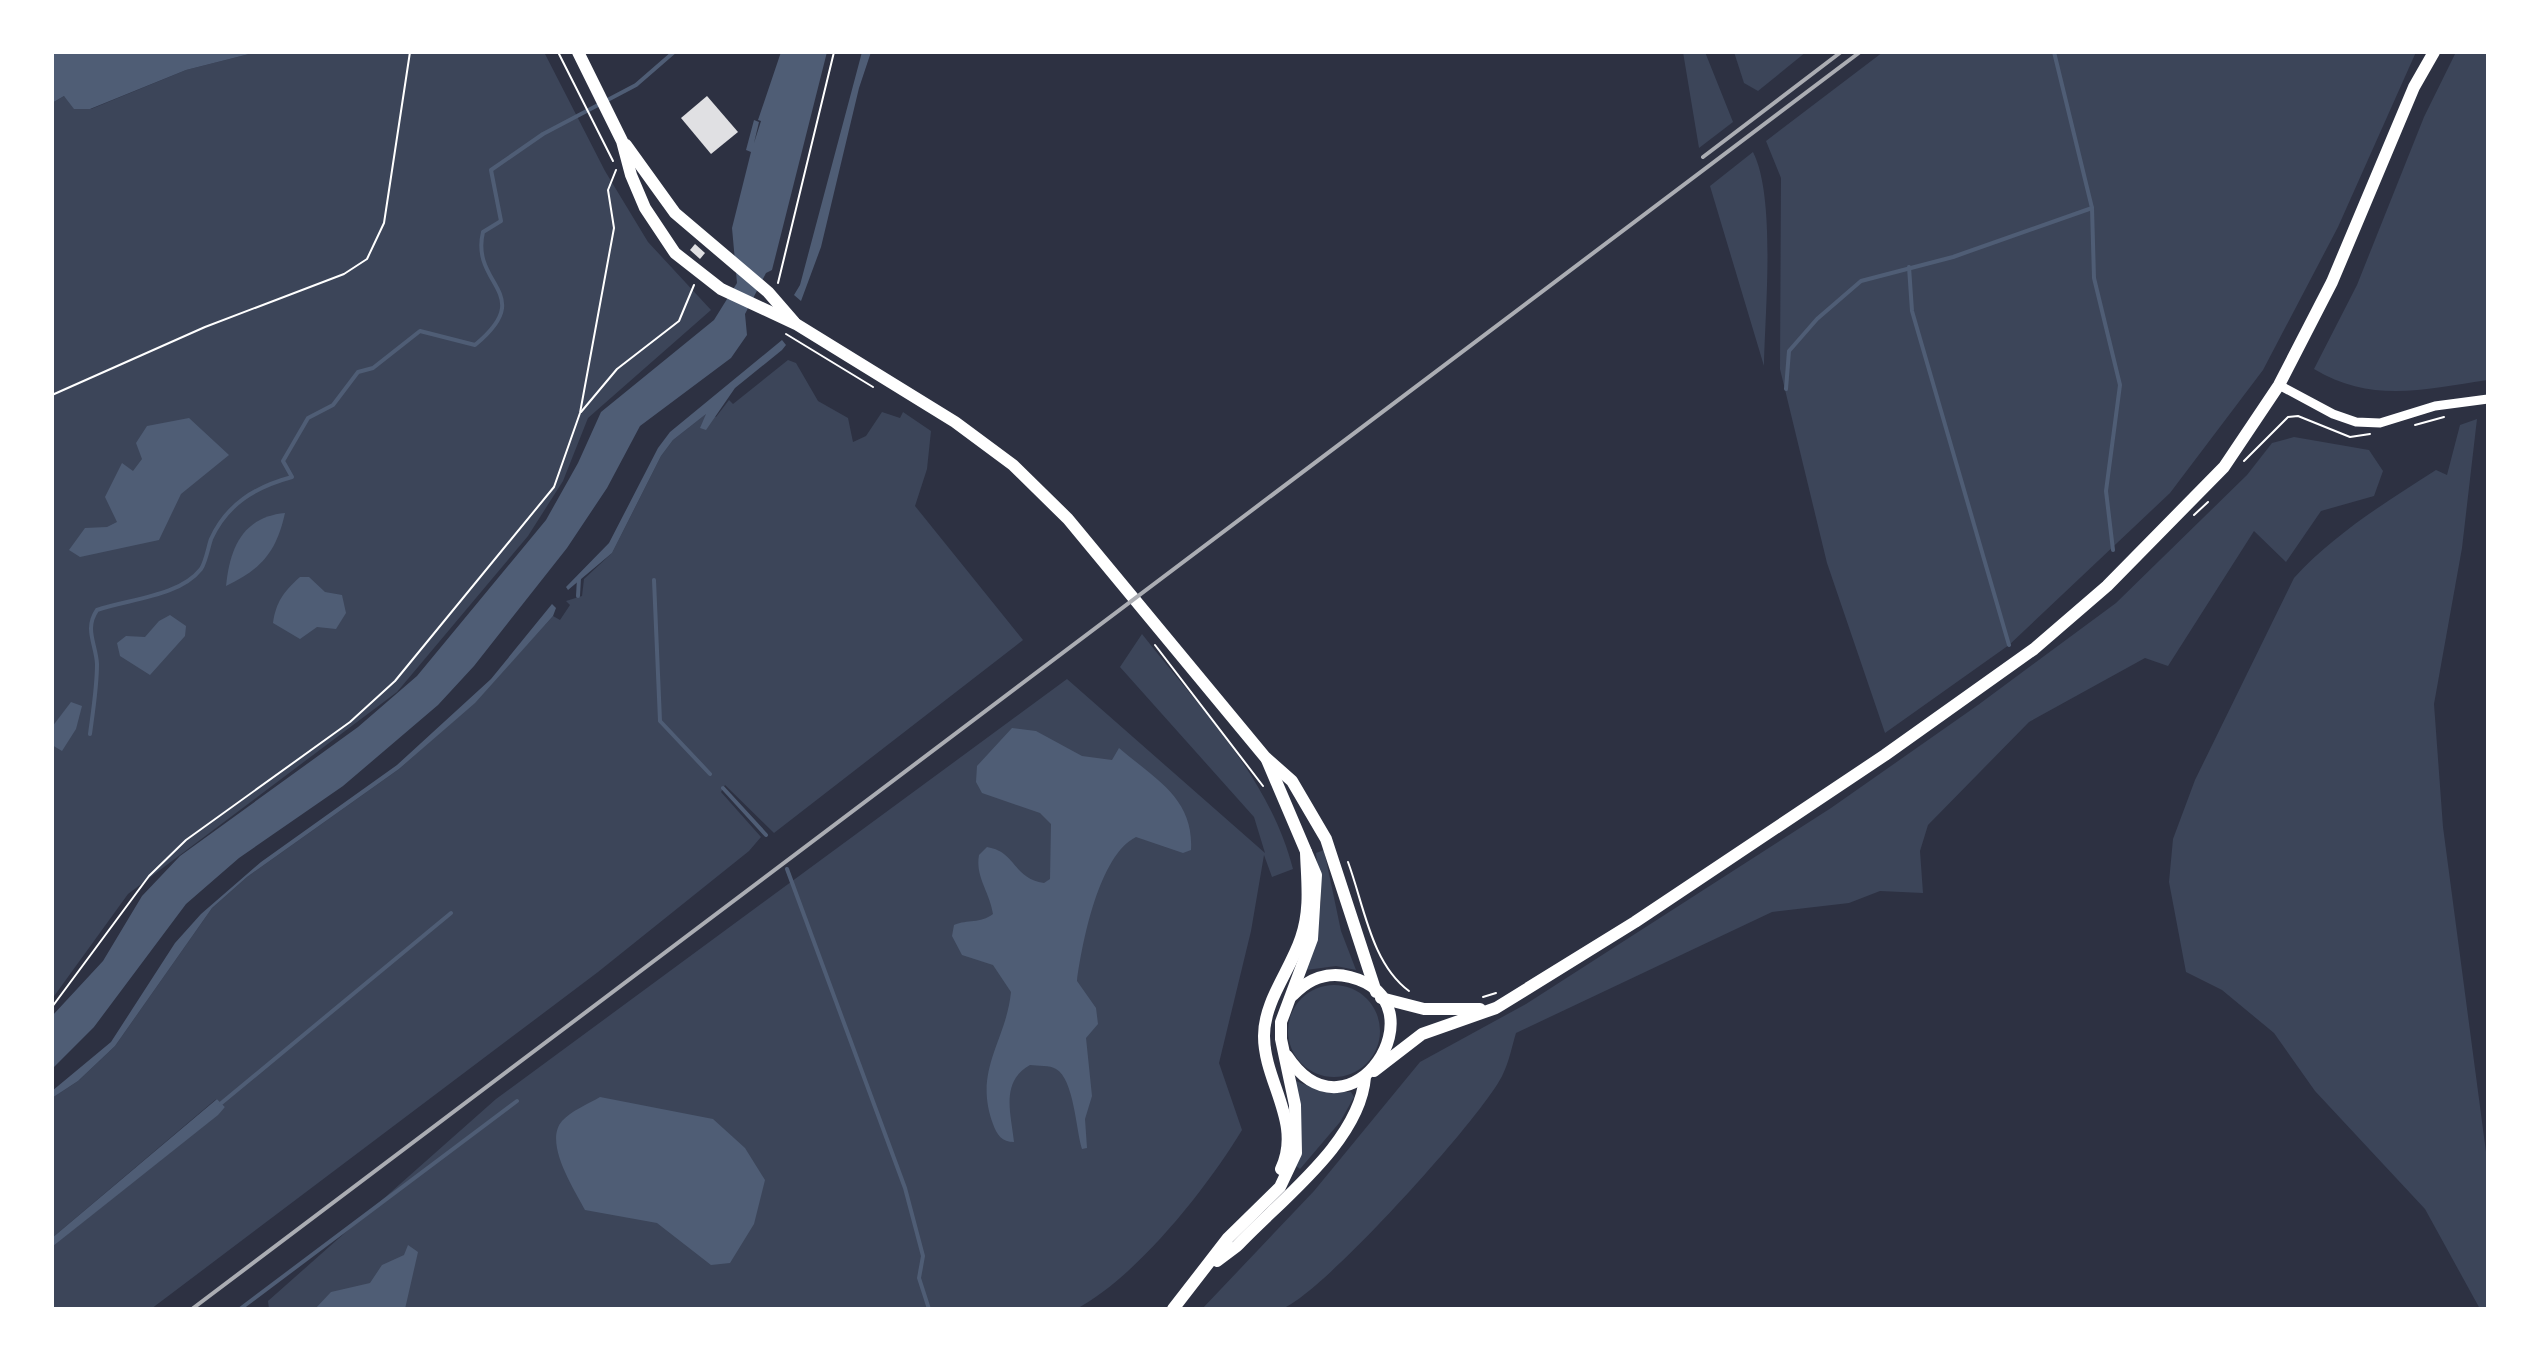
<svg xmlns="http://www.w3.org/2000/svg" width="2540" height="1361" viewBox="0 0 2540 1361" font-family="Raleway,sans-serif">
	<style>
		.green { fill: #3c4559 }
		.water { fill: #4f5d75 }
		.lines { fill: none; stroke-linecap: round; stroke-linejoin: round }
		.stream { stroke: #4f5d75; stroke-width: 4 }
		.building { fill: #e0e0e3 }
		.path { stroke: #fff; stroke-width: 2 }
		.tertiary { stroke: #fff; stroke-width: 9 }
		.primary { stroke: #fff; stroke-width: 12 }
		.rail { stroke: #abadb3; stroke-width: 4 }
	</style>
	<rect width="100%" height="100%" fill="#2d3142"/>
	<g class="green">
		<polygon points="257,52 544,52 605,171 648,242 711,310 588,418 563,481 528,536 397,692 128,894 52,999 52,103 64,96 91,109 186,70"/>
		<polygon points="1683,52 1705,52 1733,122 1699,148"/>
		<polygon points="1734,52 1806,52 1758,91 1744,83"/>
		<polygon points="1883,52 2416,52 2338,227 2263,370 2170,493 2009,645 1885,733 1827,563 1780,369 1781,178 1766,141"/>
		<path d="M2456,52H2488V380C2425,389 2372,404 2314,369L2357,285L2424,117Z"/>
		<path d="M1753,152C1776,197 1765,311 1764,366L1710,186Z"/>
		<polygon points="788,360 796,363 818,401 848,418 853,442 866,436 882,412 900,418 903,412 931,431 927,469 915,506 1023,640 774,833 725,785 721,792 761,837 749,851 598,972 151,1309 52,1309 52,1247 225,1107 217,1099 215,1100 52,1238 52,1098 78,1081 115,1046 212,908 247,877 399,769 475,702 553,616 560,620 570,605 566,601 582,596 584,579 612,553 661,456 673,440 707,413 716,417 729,400 733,404"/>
		<path d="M2477,419L2462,548L2434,704L2443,827L2488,1167V1309H2480L2425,1209L2315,1091L2274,1033L2222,990L2186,972L2169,882L2173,839L2195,780L2294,578C2334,534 2386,502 2436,470L2447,475L2460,425Z"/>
		<path d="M2294,437L2369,450L2383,471L2374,496L2321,511L2286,562L2254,531L2168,666L2145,658L2029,722L1928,825L1920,851L1923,893L1880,891L1849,903L1772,912L1516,1033C1512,1046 1509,1062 1503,1074C1486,1113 1318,1299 1281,1309C1261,1314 1223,1309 1202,1309L1314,1191L1420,1062L1526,1004L1831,808L1978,705L2116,603L2247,475L2272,443Z"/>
		<path d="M1142,634C1198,706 1270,778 1293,869L1272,877L1264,855L1251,931L1219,1063L1242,1130C1207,1188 1136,1278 1076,1309H269L268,1301L496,1099L1067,679L1265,853L1254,817L1120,667Z"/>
		<polygon points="1324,850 1341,931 1356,970 1336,966 1306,970 1321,902 1316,853"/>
		<circle cx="1334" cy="1031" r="46"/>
		<polygon points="1296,1081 1323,1092 1351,1092 1354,1097 1340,1122 1300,1169 1296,1166"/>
	</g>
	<g class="water">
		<polygon points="52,52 257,52 186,70 90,109 74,109 64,96 52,103"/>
		<polygon points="781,52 827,52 772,270 766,273 745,314 747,335 731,358 640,426 607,488 567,548 474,666 438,705 343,786 239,858 186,904 94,1027 52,1069 52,1016 103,961 142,896 180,856 358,727 417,676 546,520 578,463 601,412 714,320 737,283 732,228 751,152 746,150 754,120 759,122 754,143 761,121 758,120"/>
		<polygon points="862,52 871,52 859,88 821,247 801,301 794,295 800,285"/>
		<polygon points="782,340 786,345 782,350 735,388 706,430 700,428 706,414 673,440 661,456 612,553 568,590 566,587 609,543 658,448 670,432"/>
		<polygon points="189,418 229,455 181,494 159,540 80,557 69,550 85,528 107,527 117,522 105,497 122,463 133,471 142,459 136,443 147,426"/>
		<path d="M285,513C276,553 261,569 226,586C230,547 243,517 285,513Z"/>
		<path d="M300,577H309L325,592L342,595L346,613L336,629L317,627L300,639L273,623C276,602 284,591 300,577Z"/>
		<polygon points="552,604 556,608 553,616 475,703 399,769 247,877 212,908 115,1046 78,1081 52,1098 52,1091 111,1042 175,943 201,914 261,862 397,765 491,679"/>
		<polygon points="170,615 186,626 185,636 150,675 120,656 117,643 126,636 145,637 159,621"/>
		<polygon points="71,702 82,706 76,729 62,751 52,745 52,727"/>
		<path d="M1012,728L1036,731L1082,756L1112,760L1119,748C1155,779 1194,798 1191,850L1183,853L1136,837C1099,855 1082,943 1077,981L1096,1008L1098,1024L1086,1038L1092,1096L1085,1119L1087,1148L1082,1149C1076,1130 1074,1079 1056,1069C1050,1065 1038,1066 1030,1065C1000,1082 1011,1113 1014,1142C1002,1142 997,1135 993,1124C973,1070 1006,1042 1011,992L993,965L962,955L952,936L954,925C968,919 980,924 993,914C990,892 975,877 979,855L987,847C1017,852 1012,878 1044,883L1050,879L1051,824L1040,813L982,793L976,782L977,766Z"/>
		<path d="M600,1097L713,1119L745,1148L765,1180L754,1224L730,1263L711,1265L657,1223L585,1210C575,1190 543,1143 562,1121C571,1111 588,1104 600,1097Z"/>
		<polygon points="217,1099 225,1107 218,1115 52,1247 52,1238"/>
		<polygon points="408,1245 418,1252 405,1309 315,1309 331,1292 370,1283 382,1265 404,1255"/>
	</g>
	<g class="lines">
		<g class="stream">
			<polyline points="2054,52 2092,208 2094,278 2120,385 2106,491 2113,550"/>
			<polyline points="1909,267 1912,311 2009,645"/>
			<polyline points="1786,389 1789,351 1817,319 1861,281 1953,257 2092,208"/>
			<polyline points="654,580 660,721 710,774"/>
			<polyline points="578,596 579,578"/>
			<path d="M90,734C93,711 97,687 97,664C96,644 84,629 97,610C128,599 179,597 201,569C206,561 208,548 211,539C227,504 255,487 292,477L283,461L308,418L333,405L358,372L373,368L420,331L475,345C538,293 470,286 483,232L501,221L491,170L543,134L636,85L674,52"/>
			<polyline points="723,788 766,835"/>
			<polyline points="787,869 905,1188 923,1256 919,1278 929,1309"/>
			<polyline points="219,1105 451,913"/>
			<polyline points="240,1309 517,1101"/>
		</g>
	</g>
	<g class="building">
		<polygon points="707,96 738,132 711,154 681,118"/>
		<polygon points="695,244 705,253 700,259 690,250"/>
	</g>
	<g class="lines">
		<g class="path">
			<polyline points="558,52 613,161"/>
			<polyline points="778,283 834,52"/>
			<polyline points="786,334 873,387"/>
			<polyline points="52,395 205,327 344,274 367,259 384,223 410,52"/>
			<polyline points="581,412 617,369 679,321 694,285"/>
			<polyline points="2415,425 2444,417"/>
			<polyline points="2244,461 2288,417 2298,416 2350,437 2370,434"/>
			<polyline points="2194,515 2208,502"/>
			<polyline points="1155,645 1263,786"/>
			<path d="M1348,862C1364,905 1371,963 1409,991"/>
			<polyline points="1483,997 1496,993"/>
			<polyline points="52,1007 149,876 186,840 350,722 395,681 554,487 580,413 614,228 608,190 616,170"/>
		</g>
		<polyline class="tertiary" points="2279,385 2333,414 2356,422 2380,423 2435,406 2488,399"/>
		<g class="primary">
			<polyline points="578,52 622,141 631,175 645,208 675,253 721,289 796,324 955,422 1013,465 1068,519 1265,757 1292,781 1326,839 1376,992"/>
			<polyline points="626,145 675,213 768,292 794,322"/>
			<polyline points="1381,998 1424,1009 1480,1009"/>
			<path d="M1287,1056C1350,1151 1446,1001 1350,977C1328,971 1308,979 1293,995"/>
			<polyline points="1374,1071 1422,1034 1496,1008 1635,922 1885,755 2034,649 2107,586 2224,467 2279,385 2332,282 2414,87 2434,52"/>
			<path d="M1281,1169C1303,1123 1264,1082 1264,1036C1264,1001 1290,971 1301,938C1311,909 1307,882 1306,852"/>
			<path d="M1217,1261L1237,1246C1279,1201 1360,1142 1365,1077"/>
			<polyline points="1173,1309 1228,1238 1280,1187 1296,1153 1295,1105 1281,1039 1281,1022 1312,939 1316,875 1267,760"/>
		</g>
		<g class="rail">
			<polyline points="1703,157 1841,52"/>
			<polyline points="192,1309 1860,52"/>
		</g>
	</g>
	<rect width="2540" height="1361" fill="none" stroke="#ffffff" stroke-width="108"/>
</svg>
